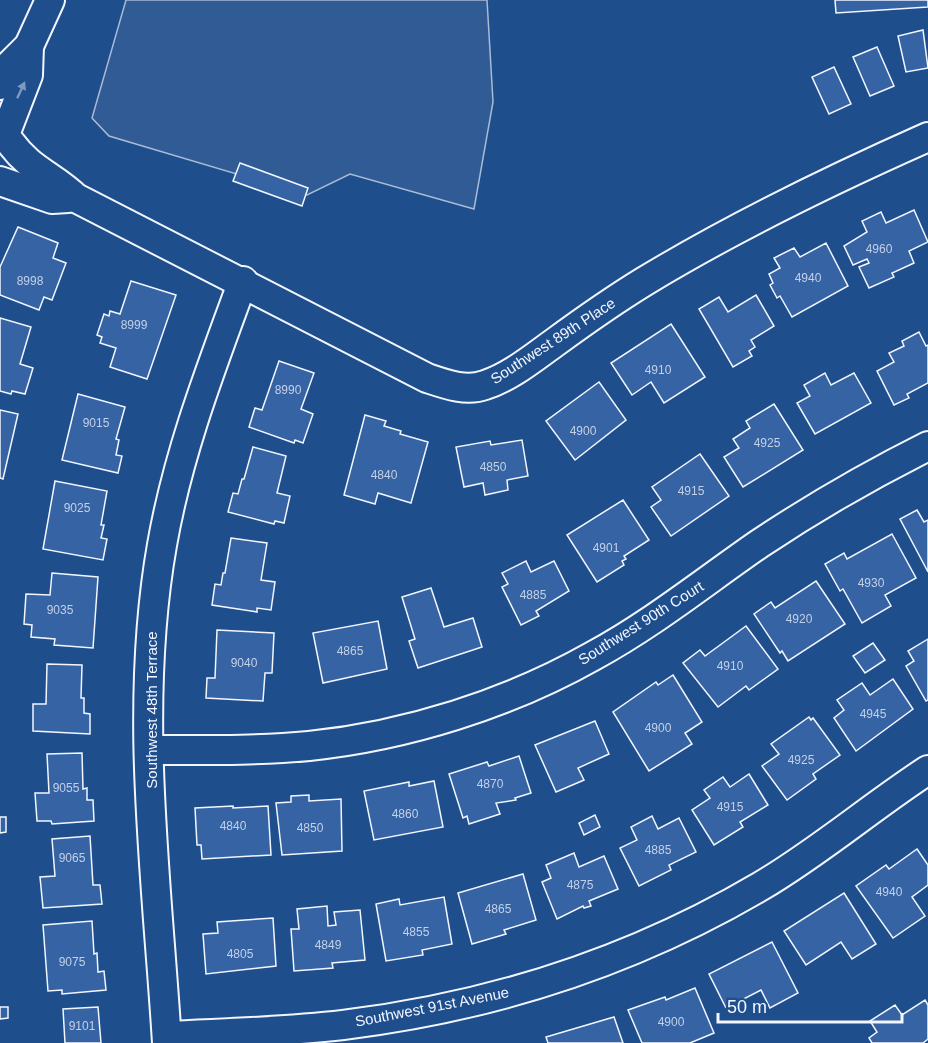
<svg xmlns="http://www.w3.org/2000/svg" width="928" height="1043" viewBox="0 0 928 1043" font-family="Helvetica,sans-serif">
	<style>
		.built { fill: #305b95; stroke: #a8bbd7; stroke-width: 1.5 }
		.building { fill: #3563a3; stroke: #f2f6ff; stroke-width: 1.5 }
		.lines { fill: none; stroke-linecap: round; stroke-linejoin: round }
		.minor-casing { stroke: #f2f6ff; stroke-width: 32 }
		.minor { stroke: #1f4e8c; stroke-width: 28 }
		.oneway { fill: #7e9ac0 }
		.labels { text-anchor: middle; stroke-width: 4.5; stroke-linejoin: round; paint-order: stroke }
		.number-label { font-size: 12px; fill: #c3d1e8 }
		.street-label { font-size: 15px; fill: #f2f6ff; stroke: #1f4e8c }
	</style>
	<rect width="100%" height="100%" fill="#1f4e8c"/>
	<polygon class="built" points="126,0 487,0 493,102 474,209 350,174 307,195 109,136 92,118"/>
	<g class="building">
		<polygon points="835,0 928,0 928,7 836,13"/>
		<polygon points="923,30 928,68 906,72 898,36"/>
		<polygon points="877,47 894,86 870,96 853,57"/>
		<polygon points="834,67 851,104 829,114 812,77"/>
		<polygon points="240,163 308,188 302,206 233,181"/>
		<polygon points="914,210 928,242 909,251 914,263 892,273 894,277 869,288 859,267 869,263 867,259 853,265 844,246 867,232 862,221 881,212 886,223"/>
		<polygon points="18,227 58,243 53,258 66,263 52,300 44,297 39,310 0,295 0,267"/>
		<polygon points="826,243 848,286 792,317 780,296 777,298 770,285 773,283 769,274 780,268 774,258 794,248 800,257"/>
		<polygon points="131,281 176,295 147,379 110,367 116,348 100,343 102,337 97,335 104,314 109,316 110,311 120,314"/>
		<polygon points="756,295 774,326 751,340 755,347 749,351 752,356 733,367 699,309 719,297 728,312"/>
		<polygon points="0,318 31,327 20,364 33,368 25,394 12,391 11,394 0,391"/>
		<polygon points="671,324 705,377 664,403 651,382 632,395 611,363"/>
		<polygon points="919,332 926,346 928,345 928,383 907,394 909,398 894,405 877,371 894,362 889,353 904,346 902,341"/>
		<polygon points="279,361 314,373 301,409 313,414 303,443 295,440 294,443 249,427 255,408 262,410"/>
		<polygon points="825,373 831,385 854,373 871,403 815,434 797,403 810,396 804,385"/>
		<polygon points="599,382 626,420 575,460 546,421"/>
		<polygon points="78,394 125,407 116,439 119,440 116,455 122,456 118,473 62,460"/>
		<polygon points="774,404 803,450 743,487 724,457 739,448 733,439 750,428 746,421"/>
		<polygon points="0,410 18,414 3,479 0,478"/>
		<polygon points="365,415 386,421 384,426 401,431 400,434 428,442 411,503 378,493 375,504 344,495"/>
		<polygon points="522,440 528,476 507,480 508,490 485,495 483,483 464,487 456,447 490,441 491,445"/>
		<polygon points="253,447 286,456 277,493 290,496 284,523 275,521 274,524 228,512 233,493 238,494 242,479 244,479"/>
		<polygon points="700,454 729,496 671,536 651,507 661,500 652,487"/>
		<polygon points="55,481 107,491 101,525 104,525 101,538 107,539 103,560 43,549"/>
		<polygon points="623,500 649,540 624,556 626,559 622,561 624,565 597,582 567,535"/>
		<polygon points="917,510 924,522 928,520 928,572 900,519"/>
		<polygon points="892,534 916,578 885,595 891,606 862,623 843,589 840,591 825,564 844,553 847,559"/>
		<polygon points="231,538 267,543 261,580 275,582 271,610 257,608 257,612 212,605 215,584 221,585 223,573 225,573"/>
		<polygon points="526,561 531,572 554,561 569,591 536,611 539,616 521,625 502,587 508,584 502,573"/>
		<polygon points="52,573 98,577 93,648 54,645 55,639 31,637 32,625 24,624 26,594 50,595"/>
		<polygon points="816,581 845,624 788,661 782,651 780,653 754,614 771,602 775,608"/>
		<polygon points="431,588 444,627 473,618 482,647 418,668 409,641 415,639 402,597"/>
		<polygon points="378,621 387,669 323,683 313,633"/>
		<polygon points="746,626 778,669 749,690 746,686 718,707 683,663 700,650 705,656"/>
		<polygon points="217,630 274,633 272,673 265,673 263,701 206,698 207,678 215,678"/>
		<polygon points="928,639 928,700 926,701 906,666 914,661 908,651"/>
		<polygon points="873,643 885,660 865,673 853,656"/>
		<polygon points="47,664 82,665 81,698 84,698 84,713 90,714 90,734 33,731 33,704 46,704"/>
		<polygon points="673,675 702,722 685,733 692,744 649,771 613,712 656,682 658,685"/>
		<polygon points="893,679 913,709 856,751 834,718 844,710 837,700 862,683 870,695"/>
		<polygon points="809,717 811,720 813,718 840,755 813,774 816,779 787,800 762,766 779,754 771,744"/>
		<polygon points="595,721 609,754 578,768 584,780 556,792 535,745"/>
		<polygon points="82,753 83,789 87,788 87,800 93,800 94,821 52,824 51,821 37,821 35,793 49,793 47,754"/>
		<polygon points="519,756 531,793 515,798 516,800 496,803 500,814 469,824 467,816 463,818 449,774 487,762 489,766"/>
		<polygon points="749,774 768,805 740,822 743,827 714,845 692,810 710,798 704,790 723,777 730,787"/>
		<polygon points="434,781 443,827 374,840 364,791 409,782 409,786"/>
		<polygon points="309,795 309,801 341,799 342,851 282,855 276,803 291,802 291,796"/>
		<polygon points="233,806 233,808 268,806 271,855 202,859 201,845 197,845 195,808"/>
		<polygon points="595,815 600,827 584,835 579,823"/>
		<polygon points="652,816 658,829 679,818 696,852 669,865 671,870 639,886 620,848 637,840 631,827"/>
		<polygon points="0,817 6,817 6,832 0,833"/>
		<polygon points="90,836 93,885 100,885 102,904 43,908 40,877 55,876 52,839"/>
		<polygon points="917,849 928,865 928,885 912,897 925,916 893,938 856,886 886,865 889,869"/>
		<polygon points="574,853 579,867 604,856 618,889 589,901 591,906 584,908 583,906 557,919 542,882 551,878 546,865"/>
		<polygon points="523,874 536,920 504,930 506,934 472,944 458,893"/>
		<polygon points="844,893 876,944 852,959 841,942 806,965 784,931"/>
		<polygon points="444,897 452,944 422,950 423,955 386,961 376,904 399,899 400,905"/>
		<polygon points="327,906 328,926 336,925 334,912 360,910 365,960 332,963 333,968 294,971 291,929 299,929 297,909"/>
		<polygon points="273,918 276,966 206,974 203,934 218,933 217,922"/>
		<polygon points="92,921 94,954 97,953 98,972 104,971 106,990 62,994 62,990 48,991 43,925"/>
		<polygon points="772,942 798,993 770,1008 761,990 726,1008 709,974"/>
		<polygon points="695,988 714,1033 690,1043 642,1043 628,1010 665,997 666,1000"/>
		<polygon points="925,1000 928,1005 928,1039 923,1043 872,1043 869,1038 877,1032 870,1021 895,1005 902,1015"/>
		<polygon points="0,1007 8,1007 8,1018 0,1019"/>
		<polygon points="98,1007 101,1043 65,1043 63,1009"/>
		<polygon points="614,1017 623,1043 548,1043 546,1037"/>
	</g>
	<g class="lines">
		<defs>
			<g id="minor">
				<polyline points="0,85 10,65 29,46 50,0"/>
				<polyline points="6,132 28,75 29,46"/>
				<path d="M10,142C31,171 52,175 76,198L427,378C445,384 466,392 485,385C510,377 533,358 554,343C584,321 614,300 645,281C736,226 831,180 928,137"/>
				<polyline points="0,181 52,199 68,198"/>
				<path d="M150,750C203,750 256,751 309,746C406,736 508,704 593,656C652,624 704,582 759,544C813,508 870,475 928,446"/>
				<path d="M167,1036C225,1033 285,1032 343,1025C490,1007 632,962 761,886C819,852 871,807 928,770"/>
				<path d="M167,1043C157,879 133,709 162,545C178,453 211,368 243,281"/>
			</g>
		</defs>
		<use href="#minor" class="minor-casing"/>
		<use href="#minor" class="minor"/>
	</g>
	<defs><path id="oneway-solid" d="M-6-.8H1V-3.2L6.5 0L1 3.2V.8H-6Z" transform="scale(1.5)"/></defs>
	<use class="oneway" href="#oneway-solid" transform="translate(21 90) rotate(-65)"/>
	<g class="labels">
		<g class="number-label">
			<text x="879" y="253">4960</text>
			<text x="808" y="282">4940</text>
			<text x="30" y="285">8998</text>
			<text x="134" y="329">8999</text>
			<text x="658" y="374">4910</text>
			<text x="288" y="394">8990</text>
			<text x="96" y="427">9015</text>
			<text x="583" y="435">4900</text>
			<text x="767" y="447">4925</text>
			<text x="493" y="471">4850</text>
			<text x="384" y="479">4840</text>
			<text x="691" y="495">4915</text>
			<text x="77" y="512">9025</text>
			<text x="606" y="552">4901</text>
			<text x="871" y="587">4930</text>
			<text x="533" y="599">4885</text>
			<text x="60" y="614">9035</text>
			<text x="799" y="623">4920</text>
			<text x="350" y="655">4865</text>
			<text x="244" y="667">9040</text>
			<text x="730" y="670">4910</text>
			<text x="873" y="718">4945</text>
			<text x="658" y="732">4900</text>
			<text x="801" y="764">4925</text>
			<text x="490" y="788">4870</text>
			<text x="66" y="792">9055</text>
			<text x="730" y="811">4915</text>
			<text x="405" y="818">4860</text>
			<text x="233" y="830">4840</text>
			<text x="310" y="832">4850</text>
			<text x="658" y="854">4885</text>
			<text x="72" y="862">9065</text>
			<text x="580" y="889">4875</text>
			<text x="889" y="896">4940</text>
			<text x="498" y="913">4865</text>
			<text x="416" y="936">4855</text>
			<text x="328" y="949">4849</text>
			<text x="240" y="958">4805</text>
			<text x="72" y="966">9075</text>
			<text x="671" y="1026">4900</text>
			<text x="82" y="1030">9101</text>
		</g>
		<g class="street-label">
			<text transform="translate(553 341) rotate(-33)" y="5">Southwest 89th Place</text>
			<text transform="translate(641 623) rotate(-32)" y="5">Southwest 90th Court</text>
			<text transform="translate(152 710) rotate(-90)" y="5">Southwest 48th Terrace</text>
			<text transform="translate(432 1007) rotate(-11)" y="5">Southwest 91st Avenue</text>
		</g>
	</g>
	<path d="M718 1013v9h184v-9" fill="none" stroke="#f2f6ff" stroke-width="3"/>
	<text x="727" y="1013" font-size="18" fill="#f2f6ff" stroke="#1f4e8c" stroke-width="4.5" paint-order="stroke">50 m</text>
</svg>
